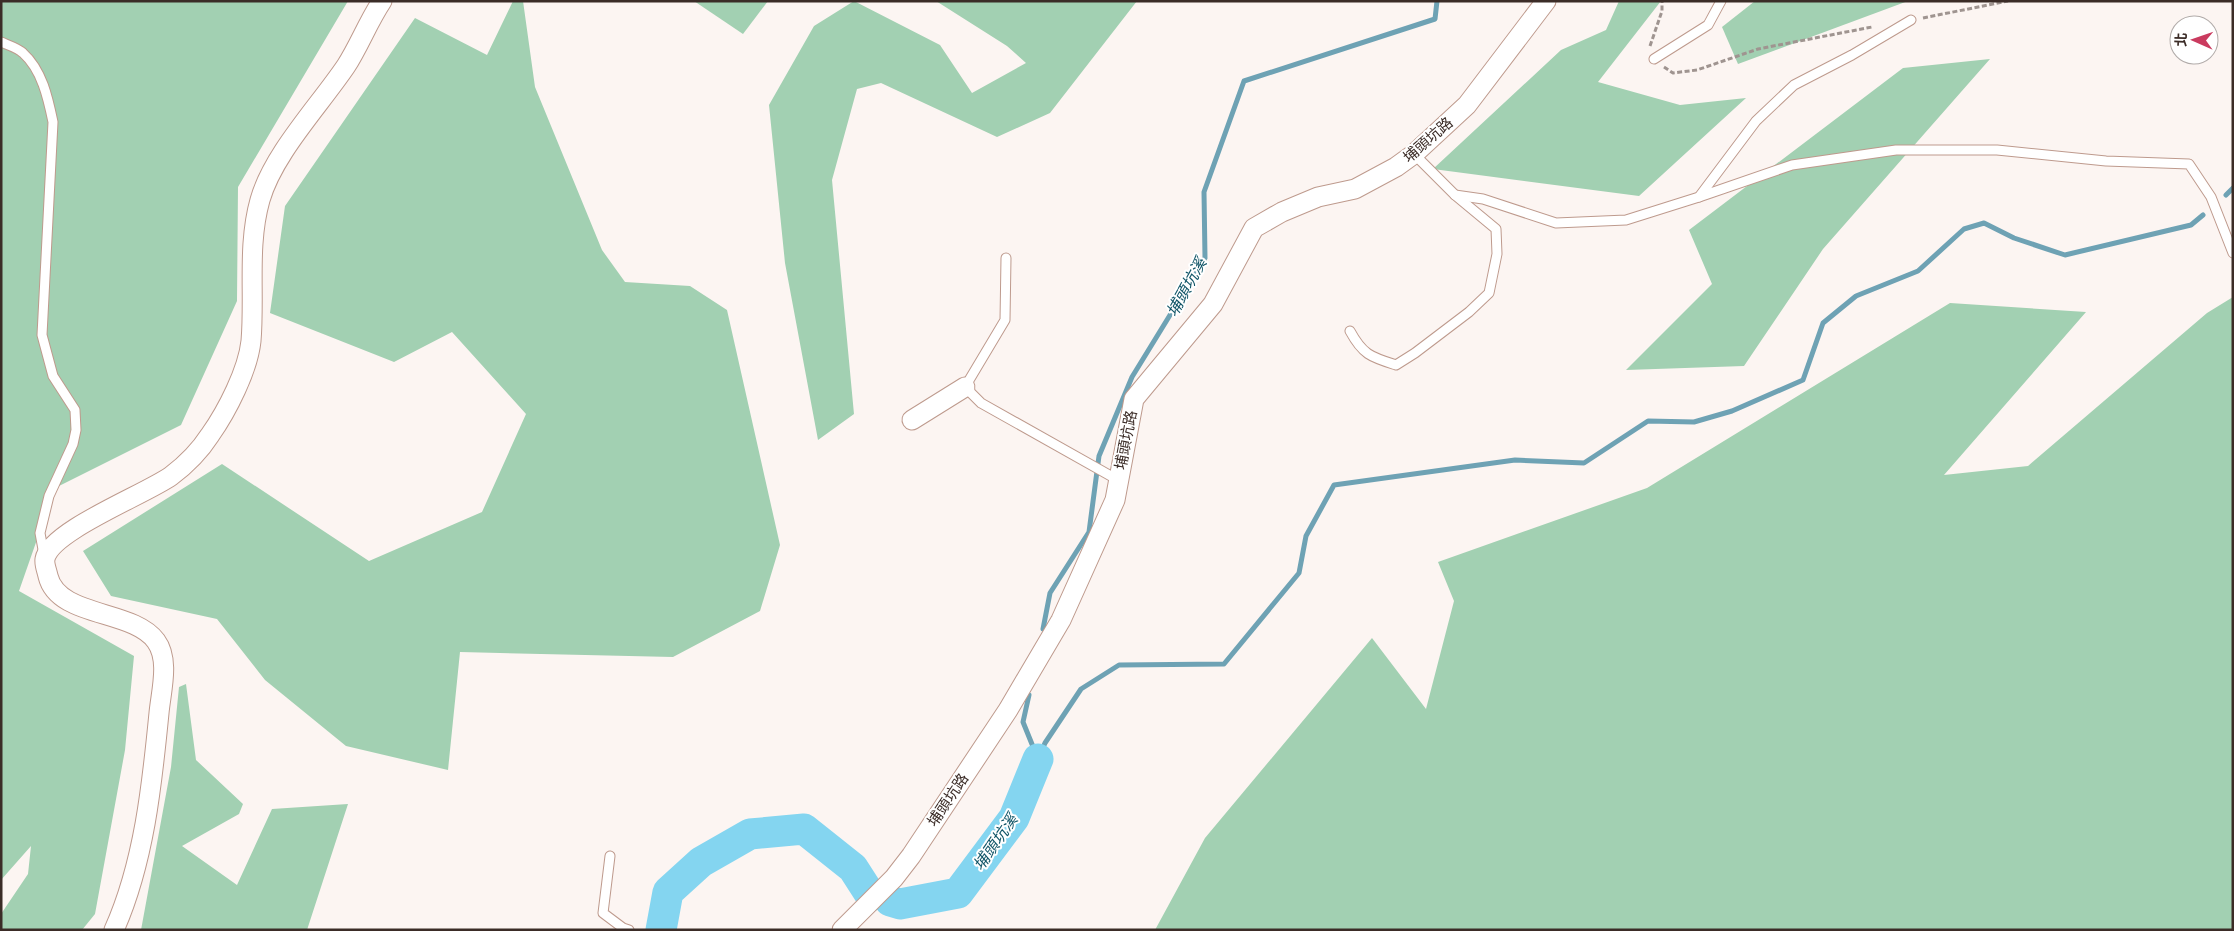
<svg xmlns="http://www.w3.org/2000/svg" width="2234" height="931" viewBox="0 0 2234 931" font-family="'Exo 2','Noto Sans TC',sans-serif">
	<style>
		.green { fill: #a2d0b2 }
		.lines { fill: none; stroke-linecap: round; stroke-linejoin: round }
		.stream { stroke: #6ea2b4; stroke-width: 5 }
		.river { stroke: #84d5f0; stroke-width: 31 }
		.lane-casing { stroke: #be9a8d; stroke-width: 11 }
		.street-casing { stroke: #be9a8d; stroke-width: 21 }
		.path { stroke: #9f9490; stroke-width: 3; stroke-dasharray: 5 2.5; stroke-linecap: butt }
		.lane { stroke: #fff; stroke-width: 9 }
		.street { stroke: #fff; stroke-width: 19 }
		.labels { text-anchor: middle; stroke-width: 4; stroke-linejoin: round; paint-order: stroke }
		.street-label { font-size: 15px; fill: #3b2c27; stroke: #fff }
		.water-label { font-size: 16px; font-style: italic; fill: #125668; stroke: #fff }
	</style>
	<rect width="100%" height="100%" fill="#fcf5f2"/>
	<g class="green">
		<polygon points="1,1 348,1 238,187 237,301 181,425 55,488 19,591 134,656 125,750 95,914 82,930 1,930 1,914 28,874 31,846 1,880"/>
		<polygon points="513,1 523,1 535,87 602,250 625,282 690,286 727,310 780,545 760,611 673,657 460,652 448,770 346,746 265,680 217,619 111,596 83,551 222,464 369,561 482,512 526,414 452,332 394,362 270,313 285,206 415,18 487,55"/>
		<polygon points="694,1 768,1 743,34"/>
		<polygon points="854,1 940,45 972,93 1026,63 1007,46 936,1 1137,1 1050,113 997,137 881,83 857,89 832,180 854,414 818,440 785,263 769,105 814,26"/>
		<polygon points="1619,1 1661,1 1598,82 1680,105 1746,98 1639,196 1433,169 1561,50 1606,30"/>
		<polygon points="1755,1 1908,1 1738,64 1722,27"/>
		<polygon points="1990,59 1823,249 1744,366 1626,370 1712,284 1689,230 1903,68"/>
		<polygon points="2233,297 2233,930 1155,930 1205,838 1372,638 1426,709 1454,601 1438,562 1647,488 1950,303 2086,312 1944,475 2028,466 2207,313"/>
		<polygon points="186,684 196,760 243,804 239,814 182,846 237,885 272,809 348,804 307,930 141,930 171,767 179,687"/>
	</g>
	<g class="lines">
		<g class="stream">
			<polyline points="2226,195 2233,188"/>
			<polyline points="1043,629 1050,593 1089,532 1099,456 1132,377 1205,258 1204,192 1244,81 1435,19 1437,1"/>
			<polyline points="1029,695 1023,722 1038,759"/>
			<polyline points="1038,759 1045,743 1081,689 1119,665 1224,664 1299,573 1306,536 1334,485 1515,460 1584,463 1648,421 1694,422 1732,411 1803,380 1823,323 1856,296 1918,271 1964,229 1984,223 2014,238 2065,255 2191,225 2203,215"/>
		</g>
		<g class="river">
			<polyline points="890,901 900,904 958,893 1014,818 1038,759"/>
			<polyline points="661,930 668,892 701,862 750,834 804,829 853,868 871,896"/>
		</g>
		<defs>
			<g id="lane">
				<path d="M1,42C8,45 18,48 23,53C42,70 48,98 53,122L42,335L53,376L75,410L76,430L73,444L49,496L40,533L44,555"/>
				<polyline points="1654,59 1708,25 1721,1"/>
				<polyline points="1455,195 1483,199 1556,223 1626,220 1699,197 1756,121 1794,85 1852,55 1911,20"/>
				<polyline points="1699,197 1792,165 1896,150 1997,150 2106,161 2189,164 2211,197 2233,253"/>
				<polyline points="1006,258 1005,320 965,387 981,403 1118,480"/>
				<path d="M1350,331C1363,355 1371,357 1396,365L1415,353L1469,312L1489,293L1497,254L1496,229L1455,195L1414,154"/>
				<polyline points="610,856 603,913 623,928 629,930"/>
			</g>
			<g id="street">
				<polyline points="912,420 965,387"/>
				<path d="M114,930C144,863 152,785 159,713C161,691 170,660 156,641C133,609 58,618 48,576C47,571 44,564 45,559C50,531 146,494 171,476C187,464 199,452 210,435C227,411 248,370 251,341C255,294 247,246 260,200C273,154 319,106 346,66C359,46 368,22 382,1"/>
				<polyline points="842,930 894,878 911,856 1008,710 1061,620 1115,500 1134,399 1213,304 1254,228 1282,212 1318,197 1355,189 1396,167 1414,154 1467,105 1546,1"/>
			</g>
		</defs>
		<use href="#lane" class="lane-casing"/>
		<use href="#street" class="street-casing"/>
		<g class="path">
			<polyline points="1923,18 2008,1"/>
			<polyline points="1650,46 1662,11 1662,1"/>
			<polyline points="1664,67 1673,73 1697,70 1758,49 1872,27"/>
		</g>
		<use href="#lane" class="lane"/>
		<use href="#street" class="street"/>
	</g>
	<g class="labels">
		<g class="street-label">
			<text transform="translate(1428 140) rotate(-41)" y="5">埔頭坑路</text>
			<text transform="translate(1126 440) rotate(-79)" y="5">埔頭坑路</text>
			<text transform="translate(948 800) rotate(-56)" y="5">埔頭坑路</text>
		</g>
		<g class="water-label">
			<text transform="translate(1186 287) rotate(-61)" y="6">埔頭坑溪</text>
			<text transform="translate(995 842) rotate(-55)" y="6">埔頭坑溪</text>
		</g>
	</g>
	<rect width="2234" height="931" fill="none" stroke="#3b2c27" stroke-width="5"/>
	<g transform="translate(2194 40) rotate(272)"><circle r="24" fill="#ffffff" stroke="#b1aba9"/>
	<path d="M0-4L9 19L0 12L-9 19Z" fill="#ca3b5f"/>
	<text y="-8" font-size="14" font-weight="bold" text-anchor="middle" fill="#3b2c27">北</text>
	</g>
</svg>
